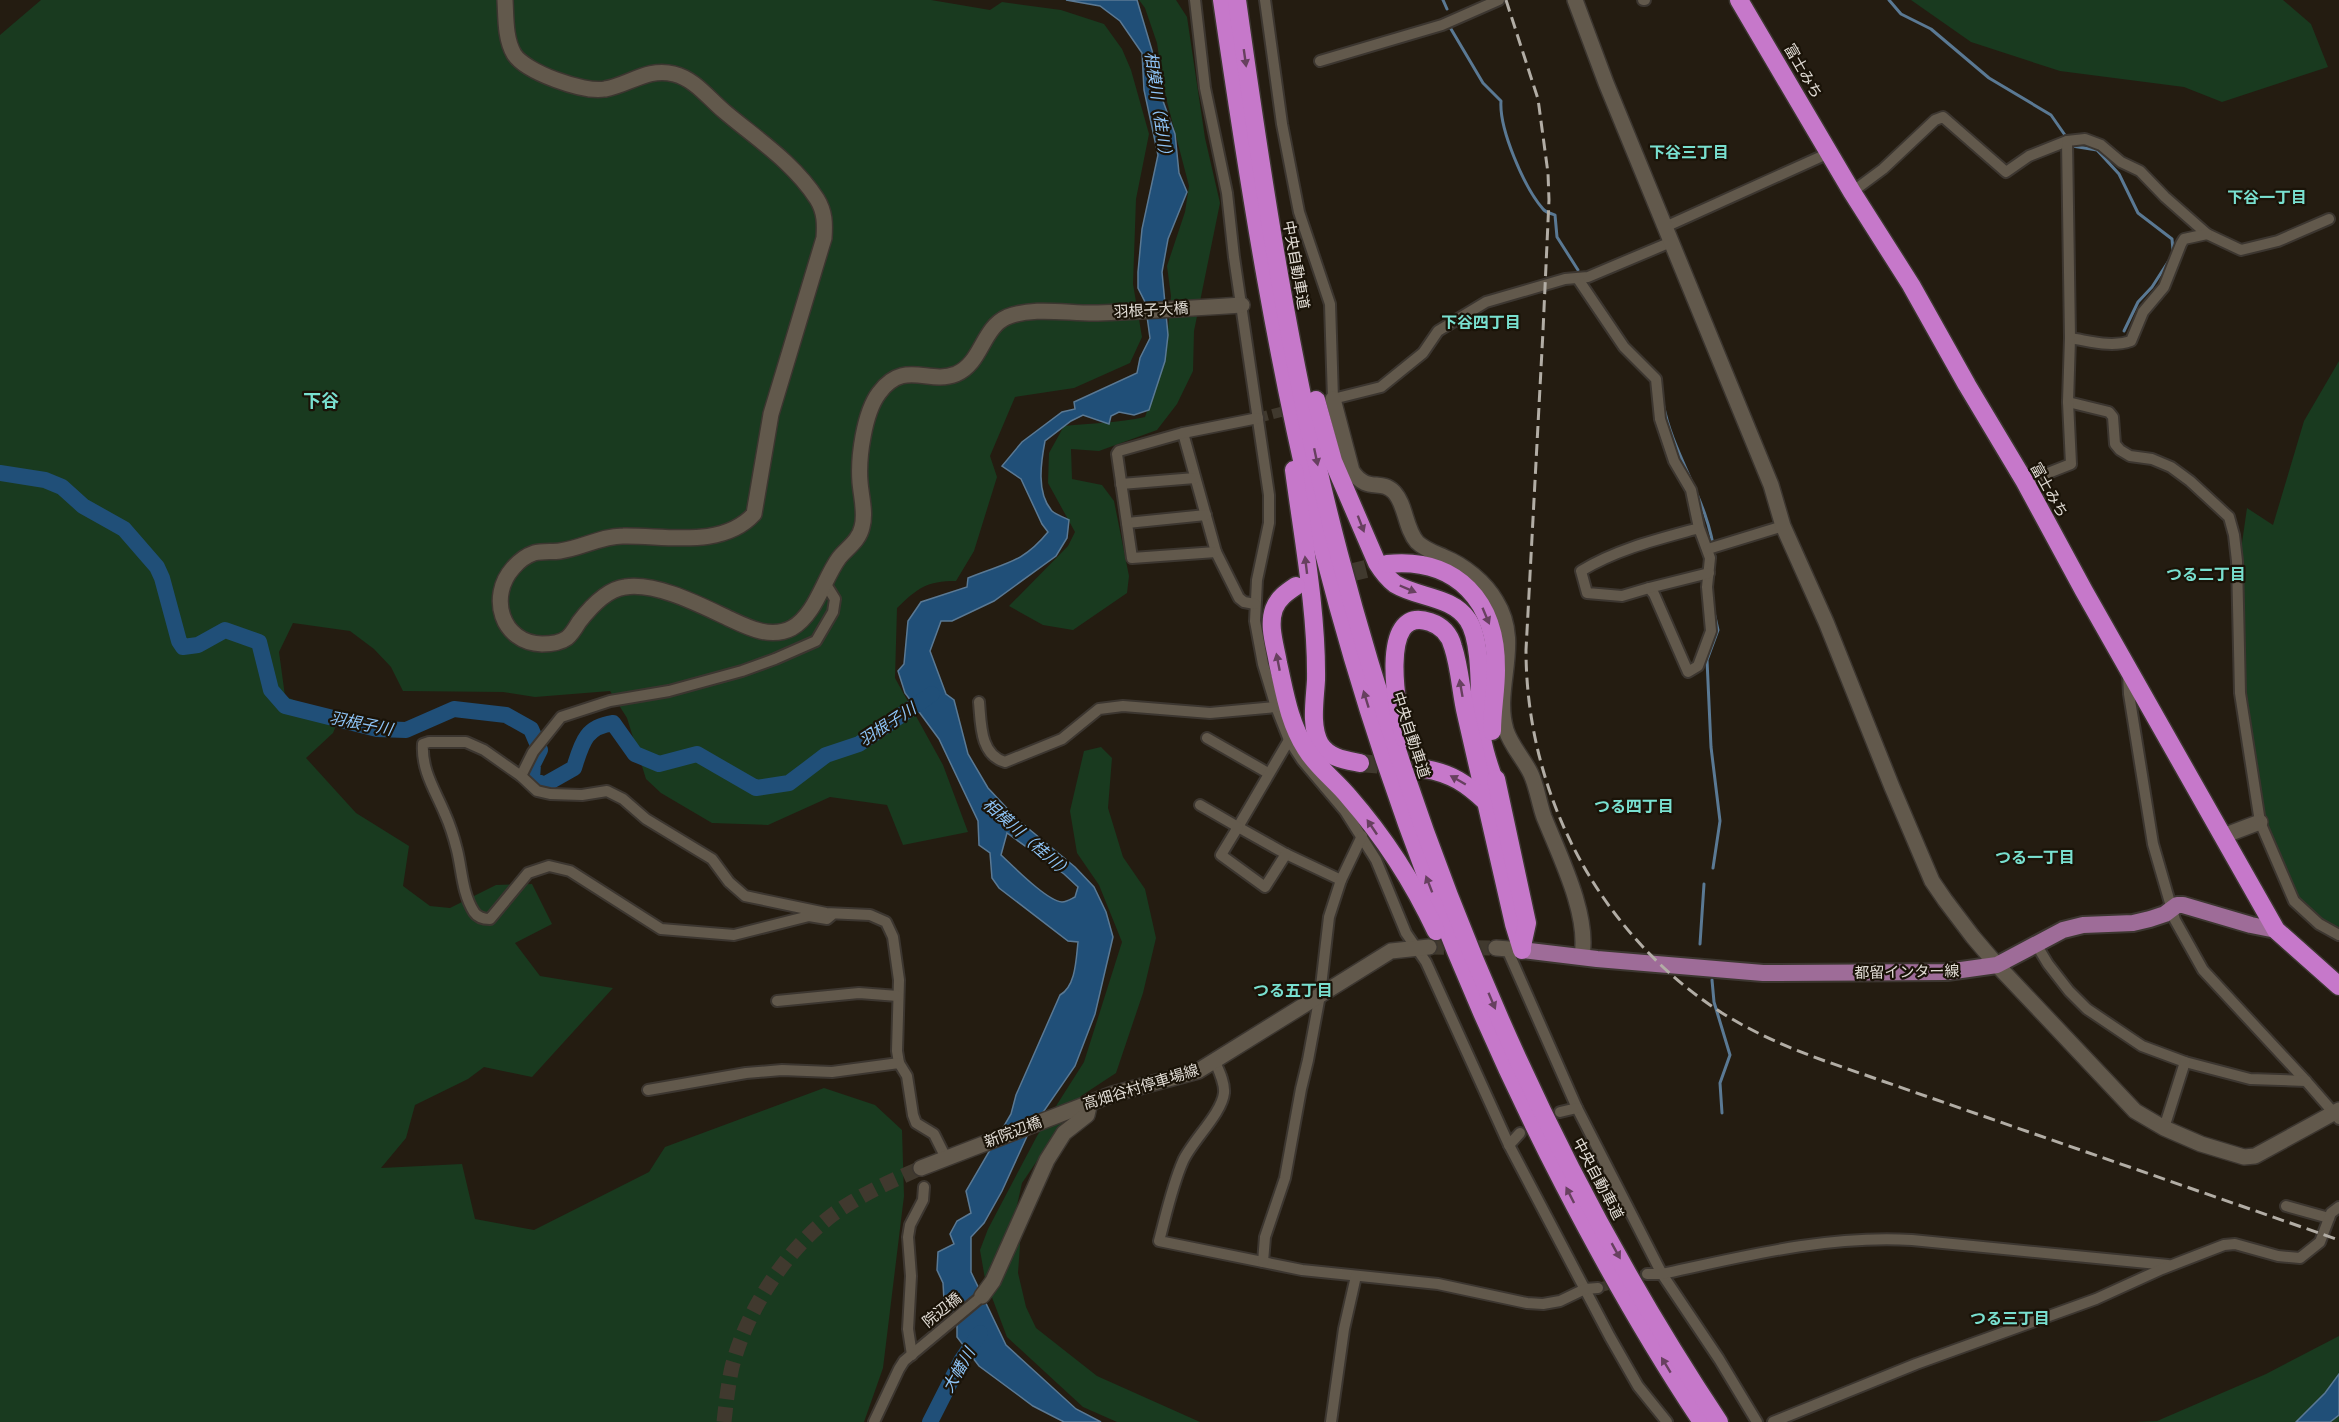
<svg xmlns="http://www.w3.org/2000/svg" width="2339" height="1422" viewBox="0 0 2339 1422" font-family="Figtree,'Noto Sans JP',sans-serif">
	<style>
		.green { fill: #193a1f }
		.water { fill: #204f78; stroke: #5a7994; stroke-width: 1.5; fill-rule: evenodd }
		.lines { fill: none; stroke-linecap: round; stroke-linejoin: round }
		.stream { stroke: #5a7994; stroke-width: 3 }
		.river { stroke: #204f78; stroke-width: 16 }
		.street-tunnel { stroke: #40392e; stroke-width: 10; stroke-dasharray: 10 5; stroke-linecap: butt }
		.secondary-tunnel { stroke: #40392e; stroke-width: 15; stroke-dasharray: 15 8; stroke-linecap: butt }
		.highway-tunnel { stroke: #40392e; stroke-width: 18; stroke-dasharray: 18 9; stroke-linecap: butt }
		.street-casing { stroke: #3c3630; stroke-width: 14 }
		.secondary-casing { stroke: #3c3630; stroke-width: 18 }
		.primary-casing { stroke: #3c3630; stroke-width: 20 }
		.highway-casing { stroke: #3c3630; stroke-width: 21 }
		.street { stroke: #62594c; stroke-width: 10 }
		.secondary { stroke: #62594c; stroke-width: 15 }
		.primary { stroke: #9e6c98; stroke-width: 16 }
		.highway { stroke: #c678ca; stroke-width: 18 }
		.rail { stroke: #b2ada5; stroke-width: 3; stroke-dasharray: 12 6; stroke-linecap: butt }
		.oneway { fill: #67405f }
		.labels { text-anchor: middle; stroke-width: 4.5; stroke-linejoin: round; paint-order: stroke }
		.street-label { font-size: 15px; fill: #e1dcd5; stroke: #1a1308 }
		.water-label { font-size: 16px; font-style: italic; fill: #8ec4f7; stroke: #1a1308 }
		.neighbourhood-label { font-size: 16px; font-weight: bold; fill: #79e0d0; stroke: #1a1308 }
		.quarter-label { font-size: 18px; font-weight: bold; fill: #79e0d0; stroke: #1a1308 }
	</style>
	<rect width="100%" height="100%" fill="#241c11"/>
	<g class="green">
		<path d="M41,0H931L990,10L1002,2L1061,10L1104,24L1122,49L1131,70L1149,134L1136,199L1133,284L1142,337L1130,363L1074,388L1015,397L990,456L997,477L974,551L956,581C926,581 918,588 897,608L895,678L943,765L968,832L903,845L887,805L830,797L768,825L712,823L661,793L646,779L627,718L610,691L535,697L503,692L403,691L391,667L374,649L350,631L293,623L279,652L285,696L338,721L333,733L306,758L356,813L409,846L403,886L430,906L450,908L496,885L532,884L552,924L515,943L540,976L613,988L532,1077L484,1067L468,1079L415,1105L406,1138L381,1168L462,1164L475,1219L534,1230L649,1172L665,1147L824,1088L875,1105L902,1130L904,1196L883,1368L864,1422H0V35Z"/>
		<path d="M1139,0H1176L1187,17L1205,138L1220,203L1194,331L1193,371L1177,404L1157,430L1099,451L1071,449L1072,479L1102,485L1114,501L1129,576L1127,593L1073,630L1043,625L1009,606L1068,546L1075,532L1048,483L1049,453L1064,426C1091,423 1118,423 1145,417L1165,361L1171,296L1167,266L1185,212L1189,186L1164,90L1157,43L1145,8Z"/>
		<polygon points="1911,0 2283,0 2311,24 2328,67 2222,102 2184,87 2060,71 1971,42"/>
		<polygon points="2339,361 2339,934 2294,901 2256,796 2236,585 2247,508 2273,525 2304,421"/>
		<polygon points="1101,747 1112,758 1108,808 1123,857 1145,889 1156,938 1143,993 1116,1073 1081,1096 1022,1183 1016,1210 1020,1245 1018,1273 1026,1307 1036,1328 1097,1376 1200,1422 1117,1422 1083,1407 1007,1337 985,1279 980,1250 988,1229 1037,1136 1084,1062 1122,942 1099,885 1077,853 1070,811 1084,751"/>
		<polygon points="2339,1336 2339,1422 2135,1422 2157,1421 2266,1374"/>
	</g>
	<g class="water">
		<path d="M1066,0H1137L1159,74V90L1175,134L1179,173L1187,192L1168,239L1162,272L1168,335L1165,361L1149,410L1134,415L1119,412L1111,416L1109,424L1083,415L1071,421L1045,441C1041,462 1036,493 1052,511C1056,515 1064,517 1069,520L1067,538L1056,556L994,601L952,621H941L930,651L946,694L954,700L968,754L988,788L1018,820L1075,867L1094,887L1106,912L1113,937L1095,1014L1075,1066L1028,1134L1002,1191L984,1223L971,1237V1272L1006,1345L1076,1409L1101,1422H1064L1033,1406L979,1366L957,1337V1325L944,1300L943,1283L937,1270L938,1252L954,1244L950,1234L957,1221L971,1213L966,1191L1011,1114L1016,1095L1060,995C1076,986 1076,959 1078,942L1068,941L999,888L992,878L990,853L979,845L978,821L939,739L905,693L898,671L904,664L908,621L921,602L967,587L968,578C1004,563 1022,564 1048,532L1042,524L1021,479L1002,466L1022,442L1062,412L1075,409L1074,402L1137,373L1140,358L1150,338L1145,302L1138,288V272L1142,229L1158,155L1144,90L1142,53L1120,21L1100,6ZM1007,833L1064,874L1078,887L1075,897C1071,899 1067,902 1062,902C1047,901 1013,866 1001,855Z"/>
		<polygon points="2339,1374 2339,1415 2330,1422 2296,1422 2325,1393"/>
	</g>
	<g class="lines">
		<g class="stream">
			<polyline points="1443,0 1447,9"/>
			<polyline points="1889,0 1901,14 1931,29 1989,78 2051,115 2067,138"/>
			<path d="M1451,29L1483,83L1501,101C1499,129 1524,187 1543,209C1546,213 1551,213 1555,215L1557,237L1578,270"/>
			<polyline points="2070,144 2072,146 2097,150 2119,174 2138,213 2172,239 2173,250"/>
			<polyline points="2124,331 2138,302 2152,287 2170,259"/>
			<path d="M1663,403C1673,457 1709,500 1715,558"/>
			<polyline points="1713,868 1720,821 1711,747 1707,660 1718,630 1714,612"/>
			<polyline points="1700,944 1704,884"/>
			<polyline points="1712,980 1714,1002 1730,1055 1720,1083 1722,1113"/>
		</g>
		<g class="river">
			<path d="M0,473L45,480L62,487L83,506L124,529L157,567L162,578L179,641L183,647L198,645L225,630L259,642L271,690L285,706L377,729L406,730L454,709L506,715L531,729L540,750L533,764L532,779L544,785L574,768C582,743 585,727 613,723L635,754L659,764L697,754L756,788L789,783L826,755L859,744L932,694"/>
			<polyline points="930,1422 961,1361 980,1333"/>
		</g>
		<g class="street-tunnel">
			<polyline points="1258,418 1296,408"/>
			<polyline points="1598,1288 1647,1274"/>
		</g>
		<g class="secondary-tunnel">
			<polyline points="1429,947 1496,948"/>
			<path d="M724,1422C726,1404 728,1385 732,1367C747,1309 787,1248 835,1213C862,1194 891,1181 921,1168"/>
		</g>
		<g class="highway-tunnel">
			<polyline points="1296,586 1387,564"/>
			<polyline points="1360,763 1425,769"/>
		</g>
		<defs>
			<g id="street">
				<polyline points="1195,0 1205,88 1227,193 1234,257 1269,495 1269,523 1257,580 1255,621 1263,664 1276,707 1289,740 1302,760 1345,811 1376,860 1406,933 1426,962 1509,1145 1610,1337 1638,1386 1667,1422"/>
				<polyline points="1265,0 1282,124 1299,212 1330,304 1333,399 1381,387 1423,353 1438,331 1486,302 1565,279 1588,277 1671,242"/>
				<polyline points="1643,0 1645,0"/>
				<polyline points="1320,61 1442,25 1499,0"/>
				<polyline points="1852,192 1883,169 1935,120 1943,117 2006,172 2029,156 2067,141 2085,139 2101,145 2121,162 2140,171 2165,197 2207,234 2241,250 2278,241 2329,219"/>
				<polyline points="1665,227 1829,153"/>
				<path d="M1578,279L1624,347L1656,379L1660,419L1674,461L1691,490L1699,528L1710,558L1707,587L1711,631L1698,666L1688,672L1654,594L1649,588L1622,596L1587,593L1581,571C1617,549 1659,539 1699,528"/>
				<path d="M2070,338C2090,341 2111,348 2131,341L2143,312L2164,287L2181,244L2184,239L2207,234"/>
				<polyline points="2068,402 2109,412 2113,417 2115,444 2120,450 2130,456 2152,459 2171,467 2190,481 2229,517 2234,535 2237,561 2240,693 2260,822 2294,901 2319,924 2339,935"/>
				<polyline points="1183,433 1216,552 1239,598 1244,602 1255,604"/>
				<polyline points="2025,482 2071,464 2068,402 2070,338 2067,141"/>
				<polyline points="1121,484 1195,478"/>
				<polyline points="1127,523 1206,515"/>
				<polyline points="1708,549 1783,526"/>
				<polyline points="1216,552 1132,558 1117,454 1119,451 1183,433 1258,418"/>
				<polyline points="1649,588 1709,573"/>
				<polyline points="2128,674 2129,694 2153,844 2175,920 2203,970 2306,1081 2339,1119"/>
				<path d="M979,702C981,724 980,755 1005,762L1062,739L1099,709L1123,706L1210,713L1276,707"/>
				<polyline points="1207,738 1268,773"/>
				<polyline points="1289,740 1238,827 1286,854 1341,880"/>
				<polyline points="521,776 533,752 561,717 610,701 669,691 742,671 775,659 816,641 833,612 835,599 825,583"/>
				<polyline points="1200,805 1238,827 1221,855 1265,887 1286,854"/>
				<path d="M833,914L827,919L809,916L734,935L661,929L570,871L549,866L528,873L490,919C484,919 478,918 474,912C462,893 462,870 457,850C454,838 450,825 445,814C436,792 421,770 423,744L429,742H466L484,750L521,776L537,791L550,794L582,795L607,791L623,799L646,819L712,859L729,882L745,896L826,913L870,915L886,922L893,937L899,980L897,1051L899,1063L907,1076L913,1115L916,1123L934,1134L946,1158"/>
				<polyline points="2036,944 2048,964 2069,991 2087,1009 2142,1046 2185,1062 2250,1079 2306,1081"/>
				<polyline points="1507,949 1577,1108 1662,1274 1719,1359 1757,1422"/>
				<polyline points="777,1001 859,993 898,996"/>
				<path d="M1215,1062C1219,1071 1225,1083 1224,1093C1222,1113 1192,1141 1183,1161C1172,1186 1166,1215 1159,1241L1302,1270L1438,1284L1527,1303L1543,1304L1560,1301L1585,1289L1598,1288"/>
				<polyline points="648,1090 746,1073 782,1070 832,1072 899,1063"/>
				<polyline points="1560,1112 1577,1108"/>
				<polyline points="2164,1128 2185,1062"/>
				<polyline points="1509,1145 1520,1133"/>
				<polyline points="2286,1206 2329,1218"/>
				<polyline points="1263,1262 1265,1237 1285,1178 1301,1089 1308,1060 1320,995 1329,917 1341,880 1362,836"/>
				<path d="M1647,1274H1662C1745,1256 1827,1235 1912,1240L2168,1265"/>
				<polyline points="912,1355 908,1329 911,1276 908,1237 910,1225 923,1200 924,1187"/>
				<polyline points="874,1422 899,1369 904,1361 982,1296"/>
				<polyline points="1331,1422 1344,1329 1356,1276"/>
				<polyline points="1773,1422 1916,1364 2096,1299 2162,1269 2224,1245 2235,1244 2278,1256 2300,1258 2320,1242 2331,1213 2339,1207"/>
			</g>
			<g id="secondary">
				<path d="M505,0C506,17 505,39 514,54C525,72 584,93 605,89C629,85 648,67 674,74C695,79 709,99 725,112C757,139 794,163 817,199C825,212 825,224 824,238L771,414L754,514C722,549 665,535 623,536C601,536 582,548 560,551C552,552 542,551 534,553C525,556 519,561 513,568C488,596 501,643 542,644C550,644 560,643 567,638C572,634 576,627 579,622C589,609 607,589 625,587C657,582 702,606 730,619C749,628 771,639 792,628C816,614 823,580 839,558C847,548 859,541 862,527C866,513 861,496 860,482C858,458 864,413 879,393C904,359 928,385 956,374C982,363 982,328 1007,317C1034,306 1070,314 1098,313C1146,311 1194,308 1242,305"/>
				<polyline points="1575,0 1606,83 1771,485 1783,526 1826,622 1892,787 1932,881 1945,900 1973,937 1997,965 2135,1111 2164,1128 2201,1144 2244,1157 2255,1156 2339,1110"/>
				<path d="M1333,399L1352,471C1368,494 1380,478 1394,492C1406,505 1405,528 1417,542C1424,549 1435,553 1444,557C1464,565 1485,582 1496,601C1523,644 1493,687 1506,730C1511,746 1524,759 1531,774C1537,787 1539,803 1544,817C1560,857 1589,914 1582,956"/>
				<polyline points="2223,836 2260,822"/>
				<polyline points="1496,948 1522,950"/>
				<polyline points="921,1168 1113,1094 1198,1071 1391,951 1429,947"/>
				<polyline points="982,1296 993,1281 1047,1160 1064,1133 1087,1115 1090,1102"/>
			</g>
			<polyline id="primary" points="1522,950 1597,959 1763,973 1947,972 1997,965 2063,930 2083,925 2133,923 2150,919 2165,914 2177,905 2183,905 2251,925 2276,930"/>
			<g id="highway">
				<path d="M1222,0C1249,186 1278,371 1324,553C1380,772 1461,985 1564,1185C1606,1266 1651,1346 1702,1422"/>
				<path d="M1237,0C1263,186 1291,372 1339,554C1420,861 1543,1157 1719,1422"/>
				<polyline points="1739,0 1852,192 1911,285 1967,385 2025,482 2084,591 2276,930 2339,986"/>
				<path d="M1316,400L1333,461L1377,563C1382,571 1387,578 1395,584C1418,598 1452,596 1468,620C1484,644 1478,708 1482,738C1485,757 1492,774 1498,791"/>
				<path d="M1294,470C1303,538 1317,612 1316,680C1315,700 1310,726 1320,744C1329,758 1345,760 1360,763"/>
				<path d="M1387,564C1457,557 1497,602 1496,670C1496,691 1492,710 1492,731"/>
				<path d="M1296,586C1287,592 1278,598 1274,609C1268,626 1275,645 1278,663C1285,694 1289,722 1306,749C1317,767 1336,781 1349,797C1383,836 1414,884 1436,931"/>
				<path d="M1404,738C1398,715 1376,603 1430,622C1442,626 1450,635 1453,647C1460,668 1461,693 1466,714C1482,784 1498,854 1514,924L1522,950"/>
				<path d="M1425,769C1451,773 1467,784 1486,802"/>
				<polyline points="1496,779 1527,923 1522,946"/>
			</g>
		</defs>
		<use href="#street" class="street-casing"/>
		<use href="#secondary" class="secondary-casing"/>
		<use href="#primary" class="primary-casing"/>
		<use href="#highway" class="highway-casing"/>
		<use href="#street" class="street"/>
		<use href="#secondary" class="secondary"/>
		<use href="#primary" class="primary"/>
		<use href="#highway" class="highway"/>
		<path class="rail" d="M1506,0L1538,99L1548,173L1549,200L1543,331L1526,650C1526,794 1599,934 1722,1013C1754,1033 1789,1048 1825,1061L2339,1240"/>
	</g>
	<defs><path id="oneway-solid" d="M-6-.8H1V-3.2L6.5 0L1 3.2V.8H-6Z" transform="scale(1.5)"/></defs>
	<g class="oneway">
		<use href="#oneway-solid" transform="translate(1245 58) rotate(82)"/>
		<use href="#oneway-solid" transform="translate(1316 457) rotate(78)"/>
		<use href="#oneway-solid" transform="translate(1361 524) rotate(69)"/>
		<use href="#oneway-solid" transform="translate(1306 565) rotate(-97)"/>
		<use href="#oneway-solid" transform="translate(1408 589) rotate(23)"/>
		<use href="#oneway-solid" transform="translate(1486 616) rotate(67)"/>
		<use href="#oneway-solid" transform="translate(1278 662) rotate(-101)"/>
		<use href="#oneway-solid" transform="translate(1461 688) rotate(-100)"/>
		<use href="#oneway-solid" transform="translate(1366 699) rotate(-107)"/>
		<use href="#oneway-solid" transform="translate(1458 780) rotate(-150)"/>
		<use href="#oneway-solid" transform="translate(1372 827) rotate(-124)"/>
		<use href="#oneway-solid" transform="translate(1429 884) rotate(-111)"/>
		<use href="#oneway-solid" transform="translate(1492 1001) rotate(67)"/>
		<use href="#oneway-solid" transform="translate(1570 1195) rotate(-117)"/>
		<use href="#oneway-solid" transform="translate(1616 1251) rotate(61)"/>
		<use href="#oneway-solid" transform="translate(1666 1365) rotate(-121)"/>
	</g>
	<g class="labels">
		<g class="street-label">
			<text transform="translate(1803 71) rotate(60)" y="5">富士みち</text>
			<text transform="translate(1296 265) rotate(80)" y="5">中央自動車道</text>
			<text transform="translate(1151 310) rotate(-3)" y="5">羽根子大橋</text>
			<text transform="translate(2049 490) rotate(61)" y="5">富士みち</text>
			<text transform="translate(1411 735) rotate(72)" y="5">中央自動車道</text>
			<text transform="translate(1907 972) rotate(-1)" y="5">都留インター線</text>
			<text transform="translate(1141 1087) rotate(-17)" y="5">高畑谷村停車場線</text>
			<text transform="translate(1013 1132) rotate(-21)" y="5">新院辺橋</text>
			<text transform="translate(1598 1179) rotate(62)" y="5">中央自動車道</text>
			<text transform="translate(942 1310) rotate(-39)" y="5">院辺橋</text>
		</g>
		<g class="water-label">
			<text transform="translate(1159 107) rotate(82)" y="6">相模川（桂川）</text>
			<text transform="translate(361 723) rotate(11)" y="6">羽根子川</text>
			<text transform="translate(887 724) rotate(-33)" y="6">羽根子川</text>
			<text transform="translate(1028 838) rotate(41)" y="6">相模川（桂川）</text>
			<text transform="translate(958 1370) rotate(-60)" y="6">大幡川</text>
		</g>
		<g class="neighbourhood-label">
			<text x="1689" y="158">下谷三丁目</text>
			<text x="2267" y="203">下谷一丁目</text>
			<text x="1481" y="328">下谷四丁目</text>
			<text x="2206" y="580">つる二丁目</text>
			<text x="1634" y="812">つる四丁目</text>
			<text x="2035" y="863">つる一丁目</text>
			<text x="1293" y="996">つる五丁目</text>
			<text x="2010" y="1324">つる三丁目</text>
		</g>
		<g class="quarter-label">
			<text x="321" y="407">下谷</text>
		</g>
	</g>
</svg>
